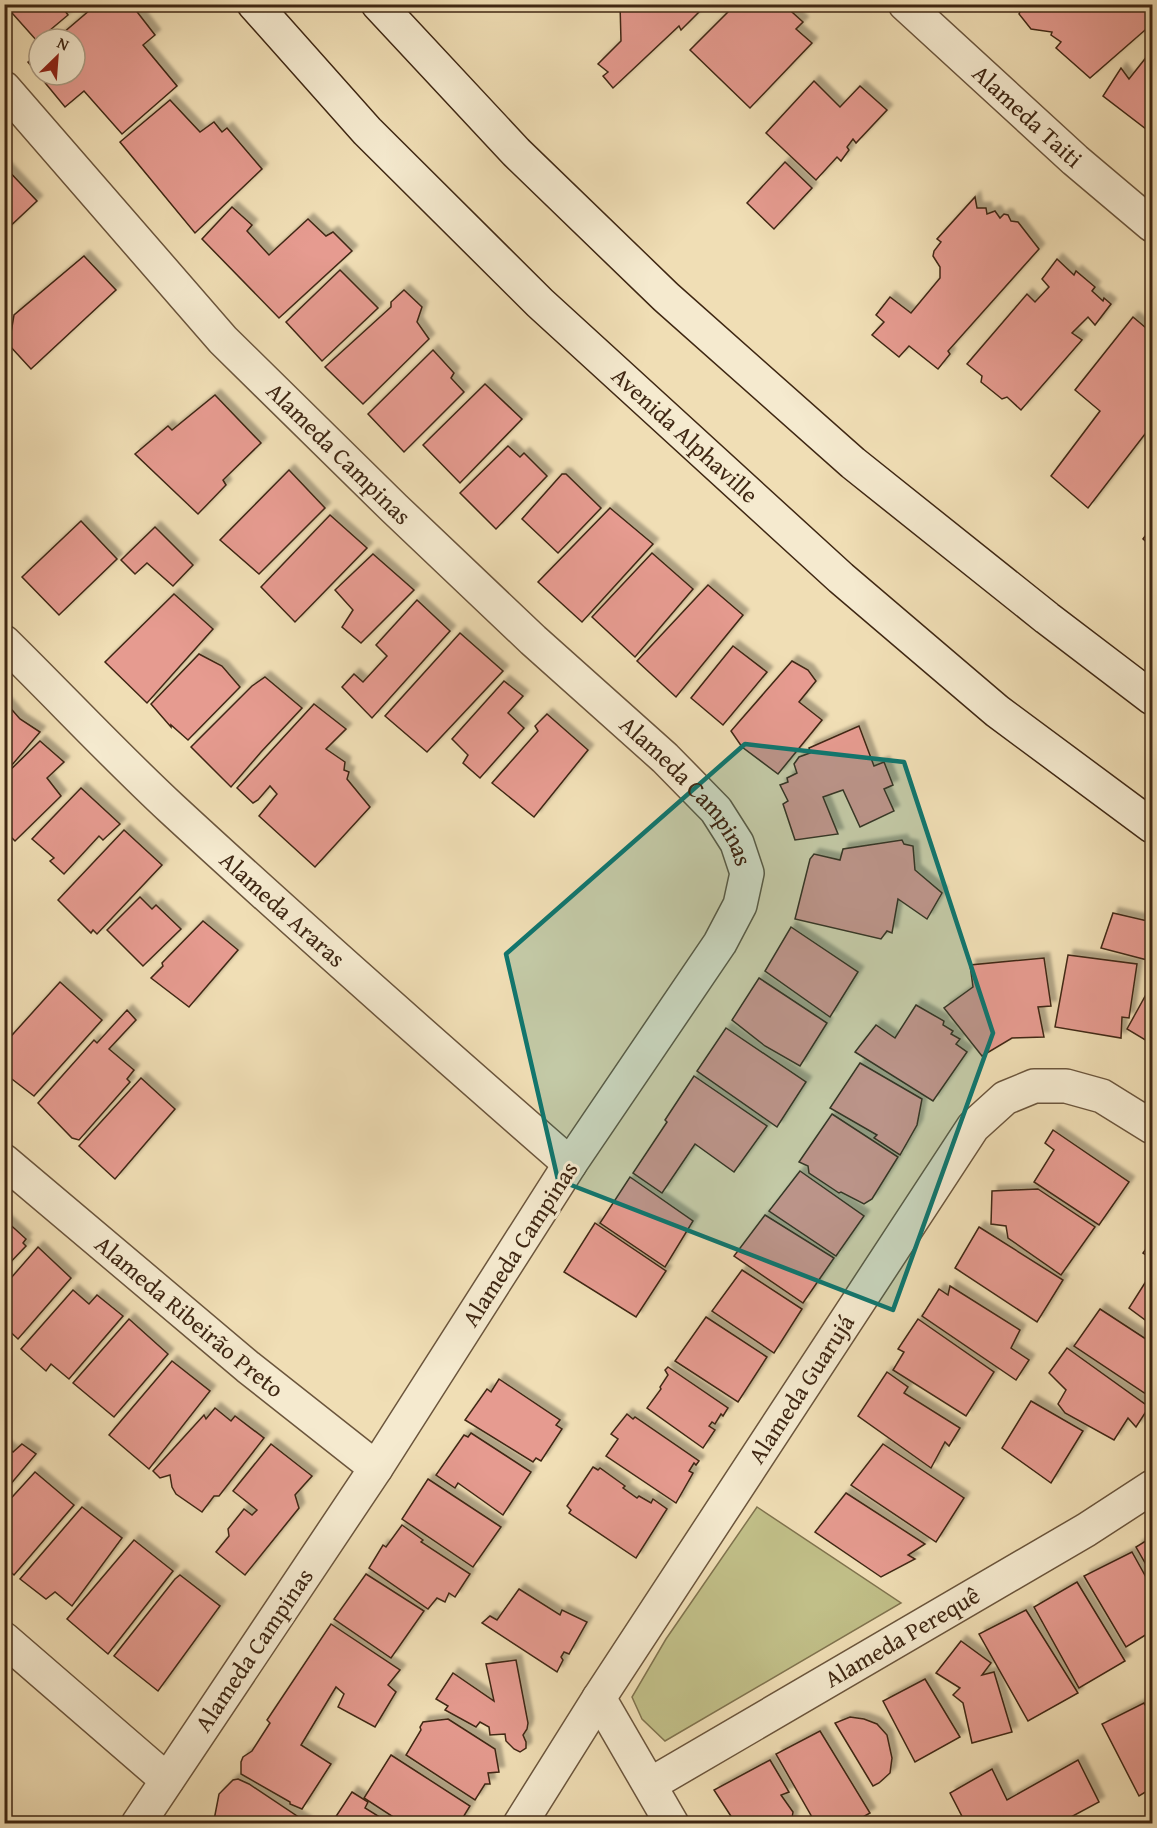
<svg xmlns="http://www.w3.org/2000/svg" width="1157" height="1828" viewBox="0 0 1157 1828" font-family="'Gentium Book Plus',serif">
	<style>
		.green { fill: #c1bf88; stroke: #80734e; stroke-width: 1.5 }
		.building { fill: #e69b90; stroke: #3f2713; stroke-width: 1.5; filter: url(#shadow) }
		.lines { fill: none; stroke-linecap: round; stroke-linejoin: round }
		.street-casing { stroke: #6b553c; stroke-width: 36 }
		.secondary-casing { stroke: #3f2713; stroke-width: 36 }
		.street { stroke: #f5eacf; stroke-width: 33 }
		.secondary { stroke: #f5eacf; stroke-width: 33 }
		.marked { fill: #0f766e; fill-opacity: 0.2; stroke: #0f766e; stroke-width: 4.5; stroke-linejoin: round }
		.labels { text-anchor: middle; stroke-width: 6; stroke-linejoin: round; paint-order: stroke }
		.street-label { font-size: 24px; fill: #3f2713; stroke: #f5eacf }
	</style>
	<defs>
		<filter id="shadow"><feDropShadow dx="5.5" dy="-5.5" stdDeviation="1.5" flood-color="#0004"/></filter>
	</defs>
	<rect width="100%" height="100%" fill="#f0deb5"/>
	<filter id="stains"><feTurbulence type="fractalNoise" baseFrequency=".00333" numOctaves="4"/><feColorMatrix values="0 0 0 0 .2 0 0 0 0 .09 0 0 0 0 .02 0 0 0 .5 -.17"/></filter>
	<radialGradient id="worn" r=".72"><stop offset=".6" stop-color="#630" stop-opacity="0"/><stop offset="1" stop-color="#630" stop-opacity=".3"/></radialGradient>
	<polygon class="green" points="757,1507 901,1603 665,1741 642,1719 632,1697 666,1639"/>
	<g class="building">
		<polygon points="4,4 60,4 68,15 37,41"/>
		<polygon points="97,4 131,4 155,35 143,45 177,86 122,134 84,91 65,107 28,62 39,53 39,75 75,75 75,39 56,39"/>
		<polygon points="620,4 707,4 681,30 679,26 613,88 603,76 608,72 598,64 621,41"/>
		<polygon points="736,4 783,4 803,22 796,29 812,43 750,108 690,50"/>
		<polygon points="1024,4 1152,4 1152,24 1090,78 1056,48 1061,42 1051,35 1052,32 1031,29 1019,14"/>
		<polygon points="1152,50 1152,125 1151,124 1146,129 1103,96 1121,68 1129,79"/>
		<polygon points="814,81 840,107 860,86 887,110 856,143 853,139 847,147 849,150 841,161 837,157 816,180 766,133"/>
		<polygon points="170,100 200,132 214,122 222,132 227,128 262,169 195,233 120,142"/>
		<polygon points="785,162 812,188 774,229 747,203"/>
		<polygon points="4,166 37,201 4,232"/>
		<polygon points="975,197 977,208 986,208 987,214 995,211 1000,218 1004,214 1008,215 1011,221 1018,222 1039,249 948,351 950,354 938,369 909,346 899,357 872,335 884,322 876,315 890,297 911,313 940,278 940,267 933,256 934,251 941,242 937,239"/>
		<polygon points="232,207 252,225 247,231 269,255 308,219 326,236 333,232 352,251 279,318 202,239"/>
		<polygon points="84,256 116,290 31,369 9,345 14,315"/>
		<polygon points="1057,259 1074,275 1076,271 1095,287 1092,291 1103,301 1104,298 1111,304 1095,325 1088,317 1072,333 1082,340 1021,410 1007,397 1002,399 981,382 982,376 967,364 1027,294 1035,302 1049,287 1042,279"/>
		<polygon points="340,270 378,308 322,361 286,322"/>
		<polygon points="404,290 422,307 417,322 429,339 363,404 325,367 391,307 391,302"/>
		<polygon points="1133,317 1152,333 1152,425 1088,508 1051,476 1100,411 1075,390"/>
		<polygon points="433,350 454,373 451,378 464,392 404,452 368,414"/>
		<polygon points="485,384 522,419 460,483 423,445"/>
		<polygon points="215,395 261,443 223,480 226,485 198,514 135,454 168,426 172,430"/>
		<polygon points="508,446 520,457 524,453 547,476 496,529 460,493"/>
		<polygon points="289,470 325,508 259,574 220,540"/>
		<polygon points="562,474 566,474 601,508 558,553 522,519"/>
		<polygon points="610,508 653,544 582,622 538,582"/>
		<polygon points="330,515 367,548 295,622 261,587"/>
		<polygon points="81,521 117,559 59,615 22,577"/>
		<polygon points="155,527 193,565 173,586 147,563 135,574 121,560"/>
		<polygon points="1152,527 1152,547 1143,539"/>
		<polygon points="652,553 693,589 635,657 592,617"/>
		<polygon points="373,554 414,590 361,643 342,627 353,610 335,590"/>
		<polygon points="708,585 743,615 676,697 637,661"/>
		<polygon points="174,594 213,629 147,703 105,662"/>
		<polygon points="417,600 450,631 372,718 342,687 354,674 363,682 387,656 376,645"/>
		<polygon points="460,633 503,671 427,752 385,716"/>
		<polygon points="733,646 767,672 723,725 691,698"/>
		<polygon points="199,654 222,666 240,687 188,740 171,725 171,727 151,704"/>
		<polygon points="792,661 808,670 816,681 799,702 822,720 778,774 742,747 731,731"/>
		<polygon points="265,677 302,708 261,752 231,787 191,747 252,686"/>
		<polygon points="504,681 523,696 508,713 524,728 480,778 463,763 468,755 452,739"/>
		<polygon points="6,703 20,719 40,732 12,765 8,761 4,765"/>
		<polygon points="314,704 346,729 326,749 345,762 344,770 349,772 347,779 370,807 315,867 259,816 277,794 270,786 258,800 253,803 237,788"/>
		<polygon points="547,714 588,750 534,817 492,783 538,731 535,726"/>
		<polygon points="859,726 874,766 884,762 893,785 884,789 894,811 860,827 843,790 823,797 838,834 795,840 783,804 788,801 780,785 788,782 787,778 797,773 794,764 799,757 810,753 809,748"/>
		<polygon points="40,741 64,762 47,778 61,796 15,841 4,830 4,776"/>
		<polygon points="81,788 120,824 103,840 99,836 64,874 50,861 54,858 32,839"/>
		<polygon points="124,830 162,865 97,934 93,930 91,933 58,900"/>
		<polygon points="902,840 904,844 913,846 915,870 942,893 927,919 898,899 892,933 887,931 881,939 795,919 810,859 814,854 840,860 843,849"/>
		<polygon points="140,897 152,909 156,905 181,929 143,966 107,930"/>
		<polygon points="1113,913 1152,922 1151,961 1101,948"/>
		<polygon points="203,921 238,950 189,1007 151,978 163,966 162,963"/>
		<polygon points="791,927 858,972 830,1017 765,971"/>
		<polygon points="1068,955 1137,964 1129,1018 1122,1017 1121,1038 1055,1027"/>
		<polygon points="1044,958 1051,1006 1038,1007 1044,1037 1012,1038 982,1056 944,1008 973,987 970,965"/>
		<polygon points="759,978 827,1023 800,1066 765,1046 732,1020"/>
		<polygon points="60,982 102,1020 34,1096 4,1073 4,1044"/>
		<polygon points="1148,991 1152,991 1152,1044 1127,1029"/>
		<polygon points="916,1005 944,1021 943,1025 953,1031 951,1034 960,1039 956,1044 967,1052 933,1101 855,1052 876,1025 895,1038"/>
		<polygon points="127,1010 136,1020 109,1049 134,1070 127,1079 130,1082 79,1140 72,1138 38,1103 94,1040 97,1043"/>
		<polygon points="726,1028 806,1082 777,1127 697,1071"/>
		<polygon points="860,1063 922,1099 917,1125 900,1155 874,1138 877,1135 830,1108"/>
		<polygon points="694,1076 767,1126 734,1172 695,1144 662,1193 633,1173 667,1122 665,1120"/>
		<polygon points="141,1078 175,1109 115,1179 79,1146"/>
		<polygon points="832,1114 898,1157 872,1199 864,1204 841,1192 839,1193 809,1173 808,1166 799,1162"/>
		<polygon points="1053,1130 1129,1182 1099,1225 1034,1182 1054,1150 1045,1143"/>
		<polygon points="800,1171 864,1216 836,1256 769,1211"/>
		<polygon points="630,1177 693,1221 665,1267 600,1223"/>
		<polygon points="1038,1189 1095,1227 1061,1275 1008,1238 1006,1226 991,1224 992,1191"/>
		<polygon points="765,1215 834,1258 803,1303 734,1256"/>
		<polygon points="4,1219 26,1239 23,1243 26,1246 4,1269"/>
		<polygon points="595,1223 666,1271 636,1317 564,1272"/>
		<polygon points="979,1227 1063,1280 1037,1322 955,1268"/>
		<polygon points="1152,1241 1152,1259 1143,1253"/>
		<polygon points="38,1247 71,1278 18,1339 4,1326 4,1286"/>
		<polygon points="742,1270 802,1309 774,1353 712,1311"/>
		<polygon points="1150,1275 1152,1277 1152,1325 1129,1308"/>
		<polygon points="950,1286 1020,1330 1011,1348 1029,1360 1016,1380 922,1316 939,1289 948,1295"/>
		<polygon points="73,1290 89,1304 97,1295 123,1316 69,1379 51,1364 46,1371 21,1349"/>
		<polygon points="1100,1309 1152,1343 1152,1398 1074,1346"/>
		<polygon points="706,1317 767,1357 738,1402 675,1361"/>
		<polygon points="129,1319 168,1354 114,1417 73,1383"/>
		<polygon points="918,1319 994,1372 966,1416 893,1370 904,1352 898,1349"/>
		<polygon points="1067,1348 1149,1407 1136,1427 1128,1418 1114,1440 1065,1413 1058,1404 1066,1390 1049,1373"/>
		<polygon points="172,1361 210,1391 149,1469 109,1435"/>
		<polygon points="668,1367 728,1408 723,1416 721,1414 715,1424 712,1422 709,1426 715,1430 703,1448 647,1408 661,1389 660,1387 668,1375 665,1370"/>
		<polygon points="887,1372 908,1387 904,1393 960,1428 949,1446 945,1442 931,1468 858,1416"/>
		<polygon points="499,1379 560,1420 556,1425 562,1429 541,1461 536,1458 533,1462 465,1420 487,1389 491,1392"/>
		<polygon points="1031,1401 1083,1431 1051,1483 1002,1448"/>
		<polygon points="215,1408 231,1421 235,1416 264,1438 219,1496 214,1496 202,1512 176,1494 172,1487 170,1475 160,1478 153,1471 204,1415 206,1419"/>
		<polygon points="627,1414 633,1419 635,1417 699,1461 696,1465 694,1463 689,1471 693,1473 676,1503 606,1456 618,1439 611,1434"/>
		<polygon points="471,1433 531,1472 503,1515 458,1483 455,1488 436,1475 464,1435 468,1437"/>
		<polygon points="22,1444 36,1454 4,1492 4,1445 13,1452"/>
		<polygon points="271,1444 312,1476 295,1495 299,1508 245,1575 216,1552 229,1536 228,1529 244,1509 252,1515 257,1510 233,1491"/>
		<polygon points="883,1444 964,1498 936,1542 851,1485"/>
		<polygon points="593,1467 598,1470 600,1468 625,1486 623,1488 637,1498 639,1496 651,1503 653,1499 667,1509 636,1558 569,1513 571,1510 567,1506"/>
		<polygon points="35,1472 74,1505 14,1575 4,1566 4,1506"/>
		<polygon points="428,1479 501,1527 473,1567 402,1519"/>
		<polygon points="846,1493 925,1544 908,1555 915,1559 881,1577 815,1532"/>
		<polygon points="82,1507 122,1538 72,1606 55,1592 46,1599 20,1579"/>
		<polygon points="402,1525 423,1540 421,1542 470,1574 455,1597 449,1593 445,1602 437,1598 428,1609 369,1568 383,1545 386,1547"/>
		<polygon points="1152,1537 1152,1575 1136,1547"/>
		<polygon points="134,1540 173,1571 108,1654 67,1619"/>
		<polygon points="1132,1552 1152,1588 1147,1591 1152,1601 1152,1631 1126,1647 1084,1576"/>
		<polygon points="366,1574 424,1611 391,1658 334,1619"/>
		<polygon points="180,1575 220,1606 158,1691 114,1656 175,1579"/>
		<polygon points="1077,1582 1125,1661 1079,1688 1034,1607"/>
		<polygon points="519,1589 560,1615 562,1610 587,1622 569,1654 564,1652 561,1657 563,1660 557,1672 482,1623 490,1616 497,1620"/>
		<polygon points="1026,1610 1078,1693 1028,1721 979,1634"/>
		<polygon points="331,1624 400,1670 388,1685 396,1692 375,1727 338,1707 344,1694 336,1687 301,1745 331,1764 302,1809 290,1804 290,1802 241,1774 241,1762 243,1757 252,1751 270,1723 267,1720"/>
		<polygon points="961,1641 991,1663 982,1675 994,1672 1012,1732 972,1743 963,1703 953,1695 960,1688 936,1673"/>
		<polygon points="516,1660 528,1723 527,1729 523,1735 526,1742 526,1748 520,1752 514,1749 506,1741 505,1734 490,1735 489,1727 480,1722 476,1727 445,1710 448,1706 436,1699 453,1673 494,1701 486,1664"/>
		<polygon points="925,1679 960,1737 915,1762 883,1701"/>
		<polygon points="1144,1703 1152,1716 1152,1788 1139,1796 1102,1724"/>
		<polygon points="850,1717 864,1719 877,1724 887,1735 892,1758 890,1773 879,1783 873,1786 835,1723"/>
		<polygon points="448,1719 495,1749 499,1772 488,1773 490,1784 485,1784 475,1800 406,1755 421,1730 420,1727 423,1722"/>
		<polygon points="820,1731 870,1813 851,1824 816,1824 776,1754"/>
		<polygon points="391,1755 470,1806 459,1824 404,1824 364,1798"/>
		<polygon points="770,1760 789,1792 781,1795 793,1812 791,1824 736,1824 714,1790"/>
		<polygon points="1078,1760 1099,1802 1058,1824 966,1824 950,1793 992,1769 1007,1800"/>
		<polygon points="238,1779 249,1784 309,1824 216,1824 214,1820 219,1794 233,1780"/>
		<polygon points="352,1792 368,1802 365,1808 391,1824 331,1824"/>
	</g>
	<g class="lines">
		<defs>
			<g id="street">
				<path id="s1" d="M905,4L1075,160L1152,225"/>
				<path id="s2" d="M4,88L223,340L394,508L533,640L665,758L716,810L737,843L747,873L740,905L720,943L570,1164L376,1468L138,1824"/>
				<path id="s3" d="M4,642C60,697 114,755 171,808C302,929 436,1047 570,1164"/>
				<path id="s4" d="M4,1161L248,1367L376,1468"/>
				<polyline points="4,1639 167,1780"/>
				<polyline points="599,1698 672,1824"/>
				<path id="s5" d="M651,1784L1086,1530L1152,1487"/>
				<path id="s6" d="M520,1824L599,1698L973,1127L1005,1098L1034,1086H1066L1102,1096L1152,1127"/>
			</g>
			<g id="secondary">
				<path id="s7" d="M254,4L367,131L540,303L841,578L997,711L1152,826"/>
				<polyline points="378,4 516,152 666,297 853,463 1047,618 1152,698"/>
			</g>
		</defs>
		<use href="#street" class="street-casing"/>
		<use href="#secondary" class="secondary-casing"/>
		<use href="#street" class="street"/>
		<use href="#secondary" class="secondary"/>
	</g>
	<path class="marked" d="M745,744L904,762L993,1033L893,1310L558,1180L506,954Z"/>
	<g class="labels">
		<g class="street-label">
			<text dy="8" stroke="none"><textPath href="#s1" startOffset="166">Alameda Taiti</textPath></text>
			<text dy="8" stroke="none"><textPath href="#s7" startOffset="610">Avenida Alphaville</textPath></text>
			<text dy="8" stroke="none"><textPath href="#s2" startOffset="496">Alameda Campinas</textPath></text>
			<text dy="8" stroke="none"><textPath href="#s2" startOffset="982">Alameda Campinas</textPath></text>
			<text dy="8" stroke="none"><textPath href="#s3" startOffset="386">Alameda Araras</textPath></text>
			<text transform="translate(520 1244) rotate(-57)" y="8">Alameda Campinas</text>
			<text dy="8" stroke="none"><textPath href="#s4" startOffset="242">Alameda Ribeirão Preto</textPath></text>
			<text dy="8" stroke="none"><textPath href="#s6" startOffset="518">Alameda Guarujá</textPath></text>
			<text dy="8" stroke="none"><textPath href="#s5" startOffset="291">Alameda Perequê</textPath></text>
			<text transform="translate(254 1650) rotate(-56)" y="8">Alameda Campinas</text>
		</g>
	</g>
	<rect width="1157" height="1828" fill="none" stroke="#f0deb5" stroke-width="24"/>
	<rect x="6" y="6" width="1145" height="1816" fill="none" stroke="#3f2713" stroke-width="3"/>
	<rect x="12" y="12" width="1133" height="1804" fill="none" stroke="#3f2713" stroke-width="1.5"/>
	<g transform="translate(57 57) rotate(25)"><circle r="28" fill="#f5eacf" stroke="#ac9c84" stroke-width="1.5"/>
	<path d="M0-4.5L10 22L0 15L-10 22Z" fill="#8f2418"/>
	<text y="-9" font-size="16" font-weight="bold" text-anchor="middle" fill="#3f2713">N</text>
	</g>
	<rect width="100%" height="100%" filter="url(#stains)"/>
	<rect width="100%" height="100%" fill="url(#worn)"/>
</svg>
